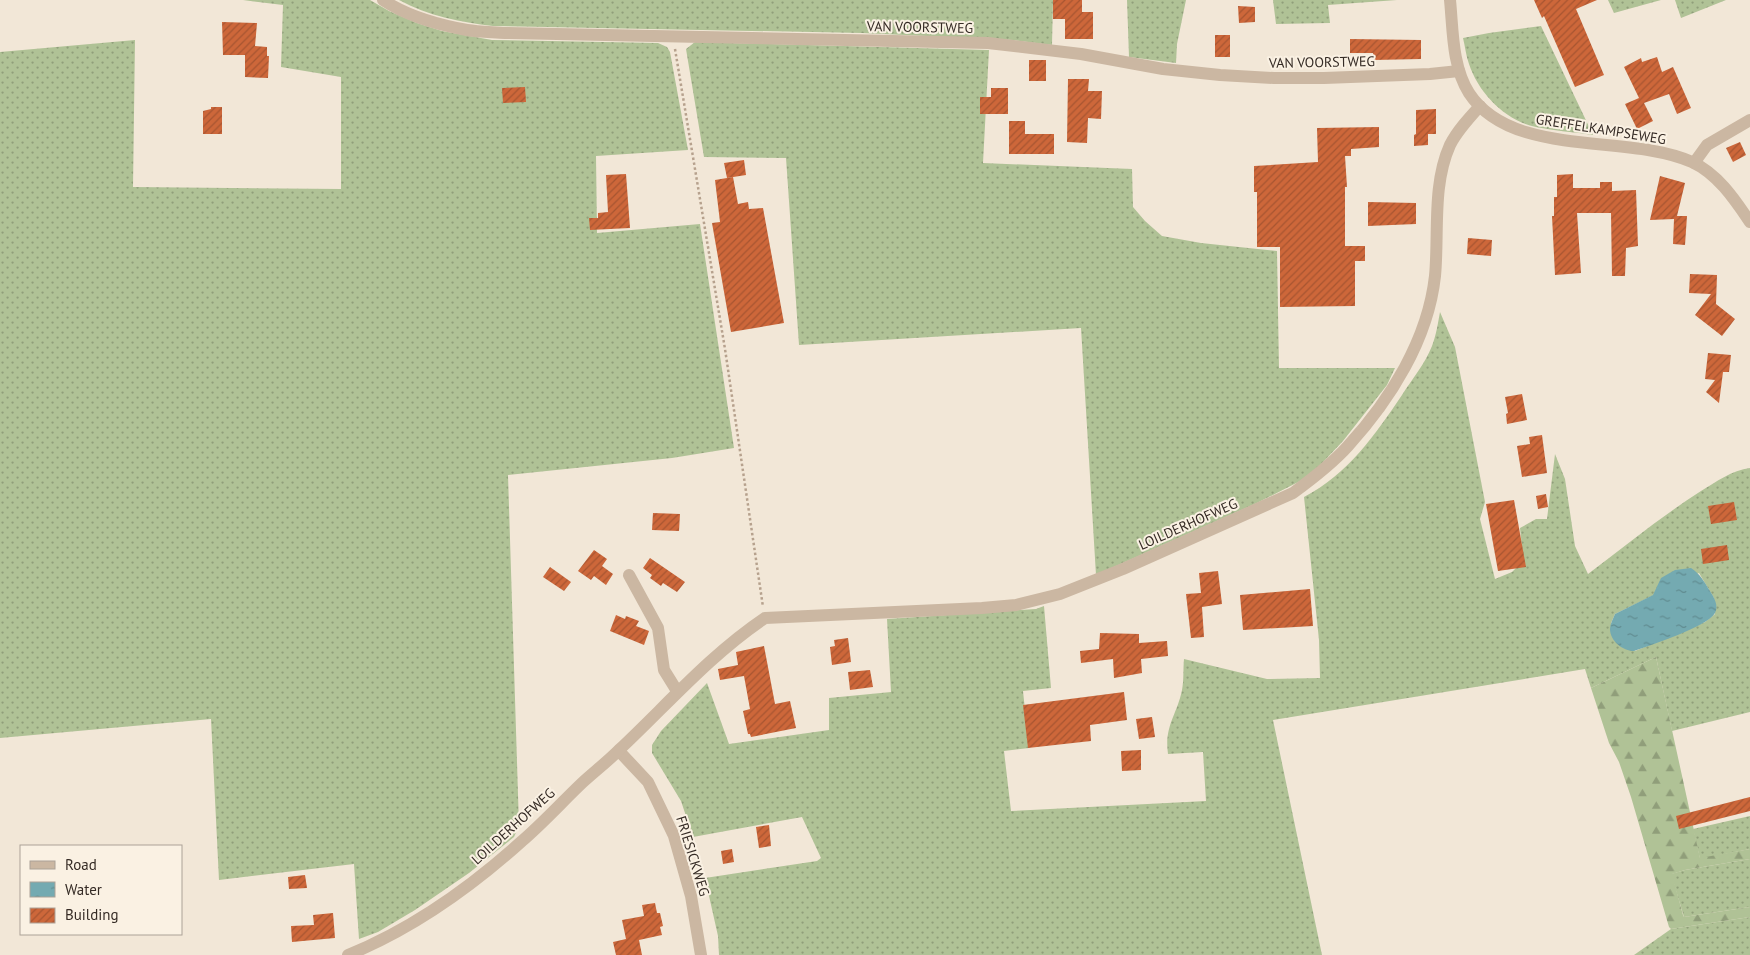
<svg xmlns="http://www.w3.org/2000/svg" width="1750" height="955" viewBox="0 0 1750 955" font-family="'PT Sans',sans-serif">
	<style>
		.grass { fill: url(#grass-dots); fill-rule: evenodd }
		.forest { fill: url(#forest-firs) }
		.water { fill: url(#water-ripples) }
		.building { fill: url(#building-hatch) }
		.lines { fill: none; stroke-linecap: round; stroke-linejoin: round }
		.path { stroke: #b6a18d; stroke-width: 2.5; stroke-dasharray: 2.5 2.5; stroke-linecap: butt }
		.street { stroke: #cbb7a2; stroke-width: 12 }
		.labels { text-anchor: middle; stroke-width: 4; stroke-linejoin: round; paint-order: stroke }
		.street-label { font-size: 14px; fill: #352b25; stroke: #faf1e3 }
	</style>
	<defs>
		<pattern id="grass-dots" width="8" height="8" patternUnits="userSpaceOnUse" patternTransform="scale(1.25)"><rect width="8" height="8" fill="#b0c296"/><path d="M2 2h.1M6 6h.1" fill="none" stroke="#909e7a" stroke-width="1.8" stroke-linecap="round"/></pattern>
		<pattern id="forest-firs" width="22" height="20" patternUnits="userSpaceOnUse" patternTransform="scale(1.25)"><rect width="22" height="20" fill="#b0c296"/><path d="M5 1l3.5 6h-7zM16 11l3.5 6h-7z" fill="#909e7a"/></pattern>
		<pattern id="water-ripples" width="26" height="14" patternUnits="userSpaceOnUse" patternTransform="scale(1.25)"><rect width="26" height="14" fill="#74aab1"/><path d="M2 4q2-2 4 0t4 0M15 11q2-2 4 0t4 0" fill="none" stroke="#608b90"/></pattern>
		<pattern id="building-hatch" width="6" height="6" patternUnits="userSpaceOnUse" patternTransform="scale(1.25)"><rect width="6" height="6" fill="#cd673a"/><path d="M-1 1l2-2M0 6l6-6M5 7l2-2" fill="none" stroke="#a75531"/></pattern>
	</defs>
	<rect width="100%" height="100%" fill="#f2e7d7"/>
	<g class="grass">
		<polygon points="243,0 370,0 389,11 417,23 442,31 492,40 658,43 667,47 670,52 688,150 596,156 597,233 700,224 734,448 672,458 508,475 519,826 514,837 469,873 415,910 378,932 359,939 354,864 219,880 211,719 0,738 0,52 135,40 133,187 341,189 341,77 281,67 283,5"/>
		<path d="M399,0H1053L1052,45L1013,40L862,33L493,26C460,22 428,16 399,0Z"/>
		<polygon points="1127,0 1186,0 1177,44 1176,63 1129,57"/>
		<polygon points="1273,0 1397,0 1328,5 1330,23 1276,24"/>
		<polygon points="1608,0 1661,0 1614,13"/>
		<polygon points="1675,0 1726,0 1681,18"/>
		<path d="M1541,26L1593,135C1575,132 1555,131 1536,127C1506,121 1479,94 1469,64C1466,56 1465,46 1463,38L1489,33Z"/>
		<polygon points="695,42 989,50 983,163 1132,169 1133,207 1145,221 1162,236 1201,243 1277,251 1279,368 1395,368 1387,385 1343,441 1310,476 1257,503 1096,575 1081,328 799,345 786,158 704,157 686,49"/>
		<path d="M1440,312L1455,347L1485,502L1480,519L1495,579L1512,572L1519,565L1522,547L1520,528L1536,519H1547L1555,454L1565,479L1575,546L1588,574C1625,546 1662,516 1701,491C1716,482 1732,470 1750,468V712L1672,731L1656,657L1591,688L1585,669L1273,720L1322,955H719L718,936L705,878L817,861L821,858L802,817L693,837L681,801L652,753V745L661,731L707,683L729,744L829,730V698L891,692L887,619L1036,609L1044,606L1051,688L1023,691L1029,748L1004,751L1011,811L1206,801L1203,752L1168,754C1164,726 1177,715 1182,690C1184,680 1183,670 1184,659L1267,679L1320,678L1319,640L1304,497C1348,474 1375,435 1402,395C1412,379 1425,364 1432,346C1436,336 1438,323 1440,312ZM1699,573L1714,598L1715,614L1705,622L1635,651L1611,623L1615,614Z"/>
		<polygon points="1750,816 1750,849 1700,859 1693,829"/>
		<polygon points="1750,859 1750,907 1684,917 1671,874 1685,870"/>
		<polygon points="1750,917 1750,955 1634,955 1671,929"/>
	</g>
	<polygon class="forest" points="1656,657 1700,858 1750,849 1750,859 1685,870 1672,874 1683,915 1684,917 1750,907 1750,917 1671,929 1669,927 1631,797 1619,762 1609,743 1591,688"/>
	<path class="water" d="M1691,568C1700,574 1704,581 1710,591C1714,597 1719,606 1715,613C1707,627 1651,645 1634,651C1623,651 1610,641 1610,629C1610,624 1613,619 1615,614L1653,595L1661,578L1675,570Z"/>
	<g class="building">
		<polygon points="1053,0 1082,0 1082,12 1093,12 1093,39 1065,39 1065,19 1053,19"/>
		<polygon points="1534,0 1597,0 1576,9 1604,75 1575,87 1544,16 1542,18"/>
		<polygon points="1238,6 1255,7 1255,22 1239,23"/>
		<polygon points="222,22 257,23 255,46 267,47 267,56 269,56 268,78 245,77 245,55 223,55"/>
		<rect x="1215" y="35" width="15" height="22"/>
		<polygon points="1350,39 1421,40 1421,59 1374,60 1373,53 1350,53"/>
		<polygon points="1657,57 1662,72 1673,67 1691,108 1677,114 1669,94 1644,103 1653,121 1637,129 1625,104 1639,98 1624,67 1641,58 1642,62"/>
		<rect x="1029" y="60" width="17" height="21"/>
		<polygon points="1068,79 1089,79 1088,91 1102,91 1101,119 1088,118 1087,143 1067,142"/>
		<polygon points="525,87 526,102 503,103 502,88"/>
		<polygon points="991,88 1008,88 1008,114 980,114 980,97 991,97"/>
		<polygon points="211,107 222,107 222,134 203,134 203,111 211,109"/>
		<polygon points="1436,109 1436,134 1428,134 1428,145 1414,146 1414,135 1416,134 1416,110"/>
		<polygon points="1009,121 1025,121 1025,134 1054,134 1054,154 1009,154"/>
		<polygon points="1379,127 1379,147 1351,149 1351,156 1345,156 1347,187 1345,187 1345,246 1365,246 1365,261 1355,261 1355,306 1280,307 1280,247 1257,247 1257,192 1254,192 1254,166 1318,162 1317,128"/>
		<polygon points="1740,142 1746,155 1733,162 1726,148"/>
		<polygon points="744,160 746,175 727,178 724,163"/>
		<polygon points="626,174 630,228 590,230 589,218 598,218 598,213 608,212 606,175"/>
		<polygon points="1573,174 1573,188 1600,188 1600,182 1612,182 1612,191 1636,190 1638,246 1626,248 1625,276 1612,276 1611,213 1577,213 1581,273 1555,275 1552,216 1554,216 1554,197 1557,197 1557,175"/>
		<polygon points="1660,176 1685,183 1677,216 1687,216 1685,245 1673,244 1674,219 1650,220"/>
		<polygon points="733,177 738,204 748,202 749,209 763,208 784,323 731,332 712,223 720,222 715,180"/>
		<polygon points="1368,202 1416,203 1416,224 1368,226"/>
		<polygon points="1468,238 1492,240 1491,256 1467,254"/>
		<polygon points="1690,274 1717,275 1716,304 1735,319 1722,336 1695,315 1711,294 1689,293"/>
		<polygon points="1708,353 1731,355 1729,372 1723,372 1719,403 1706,392 1715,380 1705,379"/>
		<polygon points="1522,394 1527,420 1507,424 1506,414 1508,413 1505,397"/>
		<polygon points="1542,435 1547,473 1522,477 1517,446 1530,444 1529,437"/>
		<polygon points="1546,494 1548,507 1538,509 1536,496"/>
		<polygon points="1514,500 1526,567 1498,571 1486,504"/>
		<polygon points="1734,502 1737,520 1711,524 1708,506"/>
		<polygon points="653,513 680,514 679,531 652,530"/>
		<polygon points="1727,545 1729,560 1703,564 1701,549"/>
		<polygon points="594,550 607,559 602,566 613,574 606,585 594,576 591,580 578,571"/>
		<polygon points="650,558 685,582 677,592 663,583 661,586 650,578 652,575 643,568"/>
		<polygon points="550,567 571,582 564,591 543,577"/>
		<polygon points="1218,571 1222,604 1202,607 1204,637 1191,638 1186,594 1201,593 1199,573"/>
		<polygon points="1310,589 1313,626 1243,630 1240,595"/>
		<polygon points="616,615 625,619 626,616 639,621 636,626 649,631 644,645 610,631"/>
		<polygon points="1100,633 1139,634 1139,643 1167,641 1168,656 1141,659 1142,673 1114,678 1113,659 1081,663 1080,651 1099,649"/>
		<polygon points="848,638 851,662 832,665 830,647 835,646 834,640"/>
		<polygon points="764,646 775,704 790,701 796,728 751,737 750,734 748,734 743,711 750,709 744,676 720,680 718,669 738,665 736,652"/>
		<polygon points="870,670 873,687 850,690 848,672"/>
		<polygon points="1124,692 1127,720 1090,725 1091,741 1028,748 1023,705"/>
		<polygon points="1152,717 1155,737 1139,739 1136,719"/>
		<polygon points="1141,750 1141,770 1122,771 1121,751"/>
		<polygon points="1750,797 1750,811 1679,829 1676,816"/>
		<polygon points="769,825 771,846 759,848 756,827"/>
		<polygon points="732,849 734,862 723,864 721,851"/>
		<polygon points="305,875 307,888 289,889 288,877"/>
		<polygon points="655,903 657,913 660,913 663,926 660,927 662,935 639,940 642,955 616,955 613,942 626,939 622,920 644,916 642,905"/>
		<polygon points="333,913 335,938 292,942 291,926 314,925 313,915"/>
	</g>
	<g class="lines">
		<polyline class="path" points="675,49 725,349 763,607"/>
		<g class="street">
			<path d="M383,0C407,16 439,25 467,30C479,32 493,32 505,33L988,43L1081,54L1163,69L1220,75L1274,78H1324L1430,74L1459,71"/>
			<path d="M1450,0C1453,30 1452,66 1469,93C1512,159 1627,133 1692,162C1718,174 1735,200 1750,222"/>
			<polyline points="1694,163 1707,145 1750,120"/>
			<polyline points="629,575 658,628 664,670 677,691"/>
			<polyline points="619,751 648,782 674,836 691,896 701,955"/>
			<path d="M348,955C412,929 471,887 522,841C543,823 562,802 582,783C594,772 607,762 619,750C667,705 710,655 765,618L982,608L1016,605L1060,594L1123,569L1293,493C1312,479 1332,464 1348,446C1390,400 1428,340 1435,276C1439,234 1432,185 1450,145C1457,131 1469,118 1480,106"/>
		</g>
	</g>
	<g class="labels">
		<g class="street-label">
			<text transform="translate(920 27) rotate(1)" y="5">VAN VOORSTWEG</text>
			<text transform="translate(1322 62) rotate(-1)" y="5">VAN VOORSTWEG</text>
			<text transform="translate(1601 129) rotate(9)" y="5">GREFFELKAMPSEWEG</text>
			<text transform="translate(1188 524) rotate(-24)" y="5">LOILDERHOFWEG</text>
			<text transform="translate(513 826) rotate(-42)" y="5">LOILDERHOFWEG</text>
			<text transform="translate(693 856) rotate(73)" y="5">FRIESICKWEG</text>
		</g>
	</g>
	<rect x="20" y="845" width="162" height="90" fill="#faf1e3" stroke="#aba297"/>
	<rect x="30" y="861" width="25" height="8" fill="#cbb7a2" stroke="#aba297"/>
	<text x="65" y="870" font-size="15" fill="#352b25">Road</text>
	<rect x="30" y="882" width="25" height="15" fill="url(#water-ripples)" stroke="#aba297"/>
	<text x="65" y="895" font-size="15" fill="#352b25">Water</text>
	<rect x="30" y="908" width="25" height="15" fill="url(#building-hatch)" stroke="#aba297"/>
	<text x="65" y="920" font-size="15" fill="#352b25">Building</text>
</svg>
